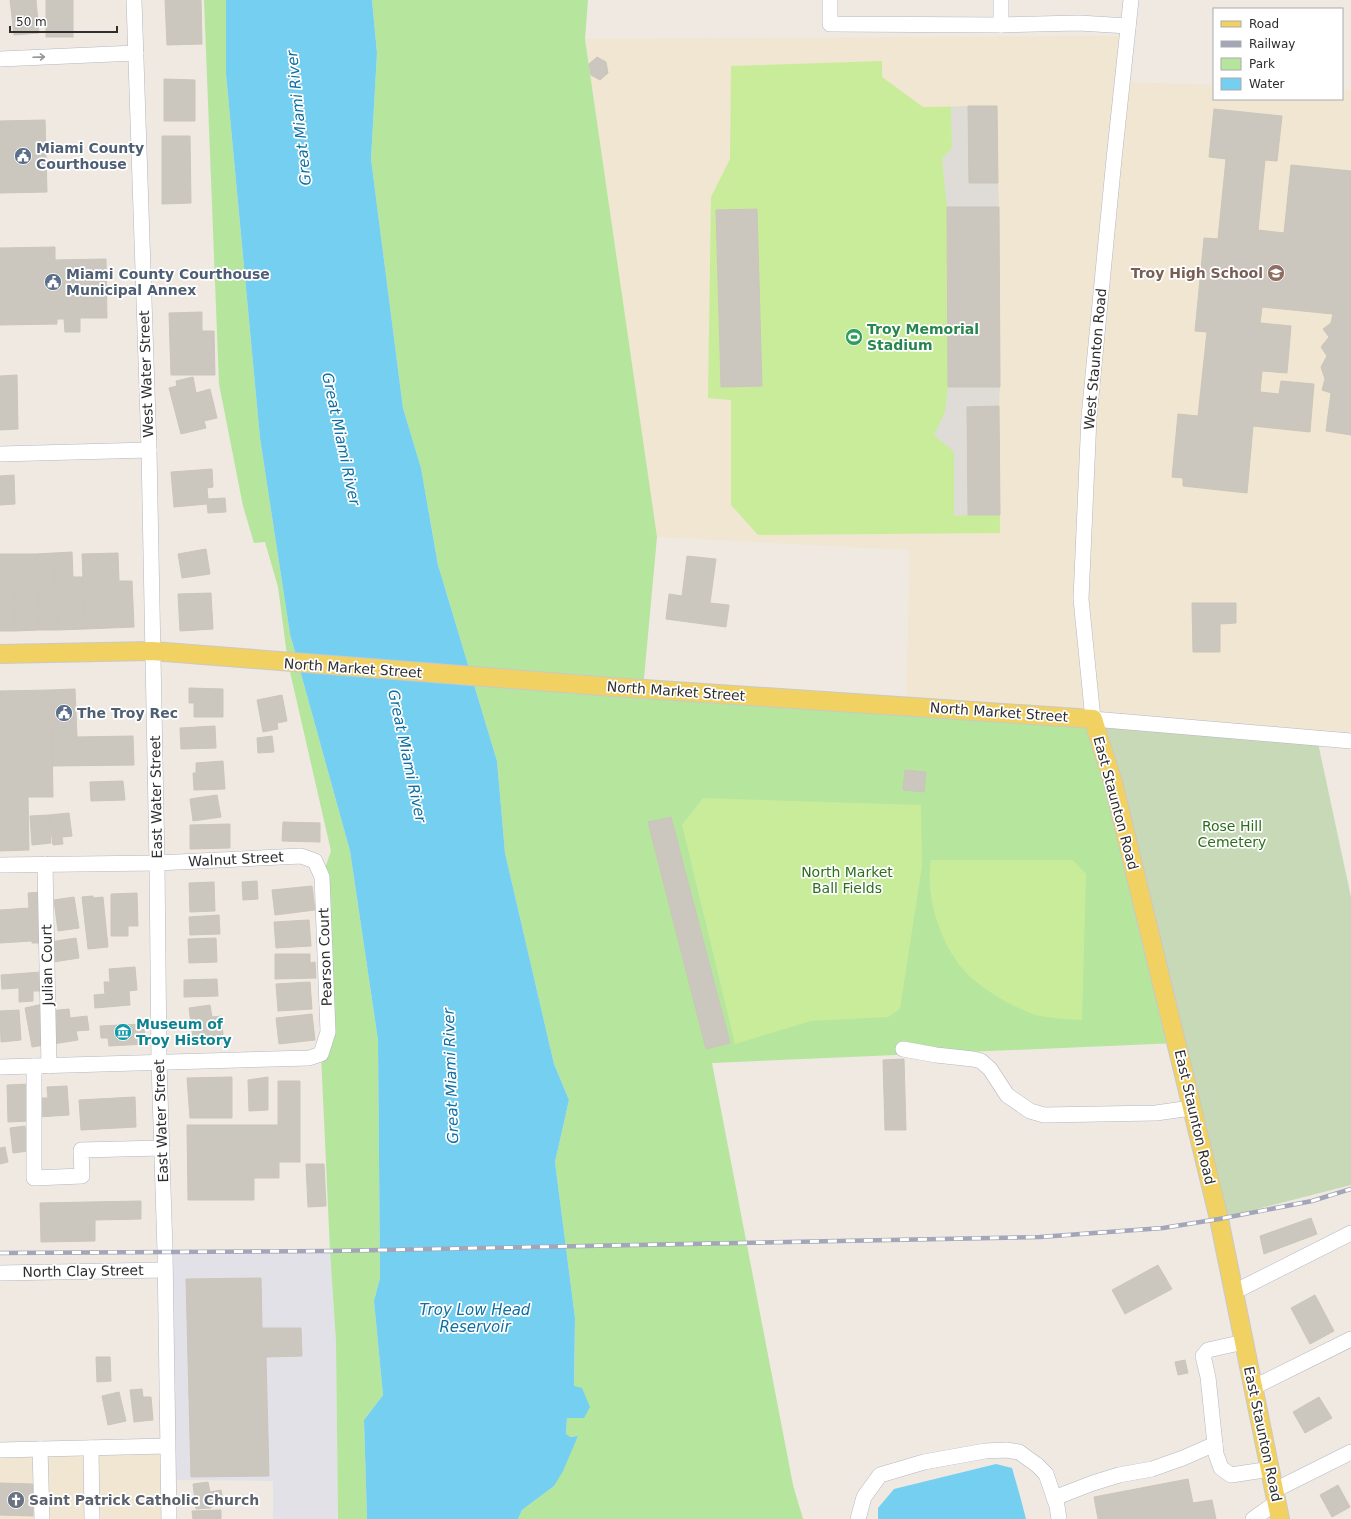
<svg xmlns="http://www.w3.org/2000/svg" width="1351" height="1519" viewBox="0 0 1351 1519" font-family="'DejaVu Sans',sans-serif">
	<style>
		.industrial { fill: #e3e1e8 }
		.education { fill: #f0e6d1 }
		.green { fill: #b6e59e }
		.cemetery { fill: #c8d9b8 }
		.pitch { fill: #c9ec9a }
		.plaza { fill: #dfdcd8 }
		.water { fill: #75cff0 }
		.building { fill: #cbc7bf; stroke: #cbc5ba }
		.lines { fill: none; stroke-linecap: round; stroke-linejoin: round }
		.minor-casing { stroke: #b4b7c1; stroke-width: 16 }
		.major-casing { stroke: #c9c9c9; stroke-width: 20 }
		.minor { stroke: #fff; stroke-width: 15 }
		.major { stroke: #f2d163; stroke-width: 18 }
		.rail-casing { stroke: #a3a6b8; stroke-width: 4.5 }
		.rail { stroke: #fff; stroke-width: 3; stroke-dasharray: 9; stroke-linecap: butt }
		.oneway { stroke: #969696 }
		.labels { text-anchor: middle; stroke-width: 3.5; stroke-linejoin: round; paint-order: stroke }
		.service-label { font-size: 14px; font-weight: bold; fill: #4e5e75; stroke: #fff; text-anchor: start }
		.education-label { font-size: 14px; font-weight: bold; fill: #785e54; stroke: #fff; text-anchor: end }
		.leisure-label { font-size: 14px; font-weight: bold; fill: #27864d; stroke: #fff; text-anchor: start }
		.street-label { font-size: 14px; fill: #2e2e2e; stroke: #fff }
		.park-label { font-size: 14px; fill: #2c6e1b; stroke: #fff }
		.culture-label { font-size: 14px; font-weight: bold; fill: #0d838f; stroke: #fff; text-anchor: start }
		.worship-label { font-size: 14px; font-weight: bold; fill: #5b616d; stroke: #fff; text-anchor: start }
		.water-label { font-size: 15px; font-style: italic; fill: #0d6fa3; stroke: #fff }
	</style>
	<rect width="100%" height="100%" fill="#efe9e1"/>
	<polygon class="industrial" points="165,1251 330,1251 336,1342 338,1519 273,1519 273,1481 168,1480"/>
	<g class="education">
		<polygon points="1127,36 1122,82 1214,85 1214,99 1342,99 1342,90 1351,90 1351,741 906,706 910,550 657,537 585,39"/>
		<polygon points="167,1446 169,1519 0,1519 0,1450"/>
	</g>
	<g class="green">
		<polygon points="204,0 226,0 226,74 260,438 290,634 350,851 378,1040 380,1278 374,1301 383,1395 364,1420 367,1519 338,1519 336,1342 330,1251 321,1054 322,877 331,851 288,663 278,587 265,542 254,543 243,506 219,384"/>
		<polygon points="372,0 588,0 585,39 657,537 643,689 1093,719 1177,1043 712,1063 793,1485 803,1519 518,1519 522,1510 554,1486 578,1436 569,1437 566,1434 567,1418 574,1387 575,1318 555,1162 569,1100 554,1064 505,853 497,761 438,565 421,468 403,408 371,159 377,53"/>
	</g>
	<polygon class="cemetery" points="1093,719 1317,738 1351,897 1351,1185 1219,1219"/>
	<g class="pitch">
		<polygon points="882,61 882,77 923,107 997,106 1000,533 758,535 731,505 731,400 708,398 711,197 730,159 731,66"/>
		<polygon points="703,798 921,805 922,866 900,1009 888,1017 811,1021 735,1044 682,825"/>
		<path d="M931,860H1073L1086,874L1082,1020C1069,1019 1041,1018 1030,1013C1010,1005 989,993 973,979C943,954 924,898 931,860Z"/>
	</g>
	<g class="plaza">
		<polygon points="968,106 969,183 998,183 999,207 947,207 942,159 952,148 951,107"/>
		<polygon points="948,387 1000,387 999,406 967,407 968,515 954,516 954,452 934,435 945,412"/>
	</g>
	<g class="water">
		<polygon points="226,0 372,0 377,53 371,159 403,408 421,468 438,565 497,761 505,853 554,1064 569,1100 555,1162 575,1318 574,1386 582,1388 590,1407 584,1418 567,1418 566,1434 570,1437 578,1436 563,1471 554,1486 522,1510 518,1519 367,1519 364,1420 383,1395 374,1301 380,1278 378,1040 350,851 290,634 260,438 226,74"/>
		<polygon points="996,1464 1012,1468 1020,1496 1026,1519 878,1519 878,1508 894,1489"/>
	</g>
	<g class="building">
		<polygon points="10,0 36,0 39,33 14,35"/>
		<rect x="46" y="0" width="27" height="37"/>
		<polygon points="165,0 201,0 202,44 167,45"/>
		<polygon points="597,57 606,62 608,73 600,80 591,75 589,64"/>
		<polygon points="164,79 195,80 195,121 164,121"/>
		<polygon points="968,106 997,106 998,183 969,183"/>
		<polygon points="1214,109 1282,116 1277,161 1265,160 1258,230 1284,233 1291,165 1351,171 1351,435 1326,431 1331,393 1322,390 1325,379 1321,367 1327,356 1321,347 1329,337 1323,329 1331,323 1333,314 1262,307 1260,323 1291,326 1287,373 1262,371 1260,392 1279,394 1281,381 1314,384 1310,432 1253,426 1247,493 1183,486 1183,478 1172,477 1178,414 1198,416 1207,332 1195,331 1204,238 1218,239 1226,159 1209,157"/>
		<polygon points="45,120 47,192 0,193 0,121"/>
		<polygon points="162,136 190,136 191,203 162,204"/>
		<polygon points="947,207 999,207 1000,387 948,387"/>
		<polygon points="757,209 762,386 721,387 716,210"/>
		<polygon points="55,247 55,260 106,259 107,318 80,318 80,332 65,332 64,319 57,319 57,324 0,325 0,248"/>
		<polygon points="202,312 202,331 214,331 215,375 171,375 169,313"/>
		<polygon points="17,375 18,429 0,430 0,376"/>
		<polygon points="193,377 196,393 210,389 217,418 204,421 206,428 181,434 169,388 177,386 176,381"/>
		<polygon points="999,406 1000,515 968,515 967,407"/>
		<polygon points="212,469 213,487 207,488 208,499 225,498 226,512 208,513 207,504 174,507 171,472"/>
		<polygon points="14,475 15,504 0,505 0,476"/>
		<polygon points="206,549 210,574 182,578 178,554"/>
		<polygon points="72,552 73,577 83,577 85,629 57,630 54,553"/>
		<polygon points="54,553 57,630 39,630 36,554"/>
		<polygon points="118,553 119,581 132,581 134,627 85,629 82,554"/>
		<polygon points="0,554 13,554 14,590 0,591"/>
		<polygon points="13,554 36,554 39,630 15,631"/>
		<polygon points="687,556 716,559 710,603 729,605 726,627 666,619 669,594 682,596"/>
		<polygon points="14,590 15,631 0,631 0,591"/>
		<polygon points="211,593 213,629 180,631 178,594"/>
		<polygon points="1192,603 1236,603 1236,623 1220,624 1220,652 1193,652"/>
		<polygon points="189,688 223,689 223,717 194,717 194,703 189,703"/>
		<polygon points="75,689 77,737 133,736 134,765 52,766 51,690"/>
		<polygon points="51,690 53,797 28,797 29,850 0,851 0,691"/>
		<polygon points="282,695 287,721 277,723 278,729 263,732 257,700"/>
		<polygon points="215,726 216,748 181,749 180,728"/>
		<polygon points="272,736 274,752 258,753 257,738"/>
		<polygon points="223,761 225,789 194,790 193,773 196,773 196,763"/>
		<polygon points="905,770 926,772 924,792 903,790"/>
		<polygon points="123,781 125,800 91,801 90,782"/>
		<polygon points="217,795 221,817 193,821 190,799"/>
		<polygon points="69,813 72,836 62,837 63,844 53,845 49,815"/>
		<polygon points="49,815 51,843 32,845 30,816"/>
		<polygon points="671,817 730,1043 706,1049 648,822"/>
		<polygon points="283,822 320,823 320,842 282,841"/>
		<polygon points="230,824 230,848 190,849 190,825"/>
		<polygon points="257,881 258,899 243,900 242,882"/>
		<polygon points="214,882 215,911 190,912 189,883"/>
		<polygon points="312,886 315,910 275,915 272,890"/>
		<polygon points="44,892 47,943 32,943 32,941 0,943 0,910 29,908 28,893"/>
		<polygon points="137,893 138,926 128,926 128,936 111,936 111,894"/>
		<polygon points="93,896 93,898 103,897 108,947 88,949 82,897"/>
		<polygon points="74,897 79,928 58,931 54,900"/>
		<polygon points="219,915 220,934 190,935 189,917"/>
		<polygon points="309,920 311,946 276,948 274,922"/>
		<polygon points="76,938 79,958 53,962 50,942"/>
		<polygon points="216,938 217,962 189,963 188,939"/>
		<polygon points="275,954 310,954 310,963 315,962 316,978 275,979"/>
		<polygon points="135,967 137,990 129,991 130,1005 95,1008 94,995 105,994 104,982 110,982 109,969"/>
		<polygon points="41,972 42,991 33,991 33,1001 19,1002 19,988 2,989 1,975"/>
		<polygon points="217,979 218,996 184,997 184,980"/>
		<polygon points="310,982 312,1009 278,1011 276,984"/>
		<polygon points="43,1004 51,1044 32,1047 25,1008"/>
		<polygon points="210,1005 212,1017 221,1016 223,1035 193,1039 189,1008"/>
		<polygon points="69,1009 70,1018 87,1016 89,1030 76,1031 78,1040 53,1044 49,1011"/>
		<polygon points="19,1010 21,1040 1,1042 0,1011"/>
		<polygon points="312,1014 315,1040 279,1044 276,1018"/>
		<polygon points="144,1024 145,1044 109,1046 108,1038 101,1038 100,1026"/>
		<polygon points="904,1059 906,1130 885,1130 883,1060"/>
		<polygon points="232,1077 232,1118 190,1118 187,1078"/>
		<polygon points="268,1077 268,1110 249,1111 248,1080"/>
		<polygon points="278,1081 300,1081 300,1162 279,1162 279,1178 254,1178 254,1200 188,1200 187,1125 278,1125"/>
		<polygon points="30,1084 31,1121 8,1122 7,1085"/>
		<polygon points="67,1086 69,1115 38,1117 37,1098 48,1098 47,1087"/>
		<polygon points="135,1097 136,1127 81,1130 79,1100"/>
		<polygon points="25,1126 28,1151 13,1153 10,1128"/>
		<polygon points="5,1147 8,1162 0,1164 0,1148"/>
		<polygon points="306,1164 324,1164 326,1206 308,1207"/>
		<polygon points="141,1201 141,1219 95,1220 95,1241 41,1242 40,1203"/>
		<polygon points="1311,1218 1317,1234 1264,1254 1260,1236"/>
		<polygon points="1158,1265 1172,1289 1125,1314 1112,1290"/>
		<polygon points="261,1278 262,1328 301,1328 302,1356 266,1357 269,1476 191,1477 186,1279"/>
		<polygon points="1315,1295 1334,1331 1310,1344 1291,1308"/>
		<polygon points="96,1357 110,1357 111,1381 97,1382"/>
		<polygon points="1185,1360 1188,1373 1178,1375 1175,1362"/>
		<polygon points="142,1389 143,1397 151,1397 153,1420 134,1422 130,1390"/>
		<polygon points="119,1392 126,1421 108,1425 102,1396"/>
		<polygon points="1319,1397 1332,1418 1305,1433 1293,1412"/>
		<polygon points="1188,1479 1193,1503 1212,1500 1216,1519 1098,1519 1094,1497"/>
		<polygon points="208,1482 210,1492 221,1490 223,1502 211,1503 211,1508 196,1509 193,1484"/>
		<polygon points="0,1483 33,1484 33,1516 0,1515"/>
		<polygon points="1338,1485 1350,1507 1332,1517 1320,1495"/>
		<polygon points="221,1510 221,1519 193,1519 192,1511"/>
	</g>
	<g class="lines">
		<defs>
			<g id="minor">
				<polyline points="134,0 149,450 157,863 159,1062 165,1251 169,1519"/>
				<polyline points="830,0 830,24 1001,25 1079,23 1128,26"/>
				<polyline points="1131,0 1114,159 1089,417 1081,599 1093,719 1351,741"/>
				<polyline points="1001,25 1001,0"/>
				<polyline points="0,59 136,53"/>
				<polyline points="0,454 149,450"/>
				<polyline points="45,864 49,1066"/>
				<polyline points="0,865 157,863 301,856 315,861 322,877 328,1032 321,1054 309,1058 0,1067"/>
				<polyline points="903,1049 936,1055 973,1059 981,1061 990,1069 1007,1095 1030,1111 1044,1115 1156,1113 1191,1108"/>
				<polyline points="34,1066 34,1178 82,1176 81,1150 162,1148"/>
				<polyline points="0,1273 165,1270"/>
				<polyline points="1234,1292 1351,1233"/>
				<polyline points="1244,1342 1208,1350 1203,1356 1208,1377 1216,1454 1221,1468 1231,1475 1271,1469"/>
				<polyline points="1254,1387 1351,1339"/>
				<polyline points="91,1448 92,1519"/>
				<polyline points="40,1449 42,1519"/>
				<polyline points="0,1450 167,1446"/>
				<polyline points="1275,1490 1351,1452"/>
				<polyline points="1054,1498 1093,1483 1119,1475 1152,1469 1183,1458 1215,1444"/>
				<polyline points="858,1519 864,1497 880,1475 924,1462 985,1451 1006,1450 1019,1452 1037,1465 1046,1474 1057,1506 1059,1519"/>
				<polyline points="1253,1519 1277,1502"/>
			</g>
			<polyline id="major" points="0,654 152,651 614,687 1093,719 1113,782 1219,1219 1280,1519"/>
		</defs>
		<use href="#minor" class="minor-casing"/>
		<use href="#major" class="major-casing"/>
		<use href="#minor" class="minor"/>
		<use href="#major" class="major"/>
		<defs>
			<polyline id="rail" points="0,1253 330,1251 1040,1237 1163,1228 1219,1219 1312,1201 1351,1189"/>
		</defs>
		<use href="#rail" class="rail-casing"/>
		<use href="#rail" class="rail"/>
	</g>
	<defs><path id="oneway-shaft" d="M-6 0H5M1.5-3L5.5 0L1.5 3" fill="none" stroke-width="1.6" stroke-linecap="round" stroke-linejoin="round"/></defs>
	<use class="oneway" href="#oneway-shaft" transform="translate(39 57) rotate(-2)"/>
	<defs>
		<symbol id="civic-disc" viewBox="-11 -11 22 22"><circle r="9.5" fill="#5c6f8a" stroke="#fff"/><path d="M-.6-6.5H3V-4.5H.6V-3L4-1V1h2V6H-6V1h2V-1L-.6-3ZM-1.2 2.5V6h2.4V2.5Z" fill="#fff"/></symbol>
		<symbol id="school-disc" viewBox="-11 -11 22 22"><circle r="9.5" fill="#8d6e63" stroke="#fff"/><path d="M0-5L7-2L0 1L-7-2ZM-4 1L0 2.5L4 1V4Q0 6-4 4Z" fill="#fff"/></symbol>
		<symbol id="stadium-disc" viewBox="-11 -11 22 22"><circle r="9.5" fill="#2e9e5b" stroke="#fff"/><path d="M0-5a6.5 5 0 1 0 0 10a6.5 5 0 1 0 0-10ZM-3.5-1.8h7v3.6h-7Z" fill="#fff"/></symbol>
		<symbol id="museum-disc" viewBox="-11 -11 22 22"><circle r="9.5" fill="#0f9aa8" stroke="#fff"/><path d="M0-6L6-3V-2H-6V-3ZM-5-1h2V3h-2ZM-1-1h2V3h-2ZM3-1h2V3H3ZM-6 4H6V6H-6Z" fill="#fff"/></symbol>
		<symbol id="church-disc" viewBox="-11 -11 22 22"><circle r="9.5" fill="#6b7280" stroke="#fff"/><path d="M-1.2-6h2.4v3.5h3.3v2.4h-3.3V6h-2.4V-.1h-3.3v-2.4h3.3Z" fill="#fff"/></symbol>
	</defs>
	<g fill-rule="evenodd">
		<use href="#civic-disc" x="13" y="146" width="20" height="20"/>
		<use href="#school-disc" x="1266" y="263" width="20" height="20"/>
		<use href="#civic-disc" x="43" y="272" width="20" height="20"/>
		<use href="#stadium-disc" x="844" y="327" width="20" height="20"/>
		<use href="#civic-disc" x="54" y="703" width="20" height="20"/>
		<use href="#museum-disc" x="113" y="1022" width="20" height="20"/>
		<use href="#church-disc" x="6" y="1490" width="20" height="20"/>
	</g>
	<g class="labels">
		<g class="service-label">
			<text x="36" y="153">Miami County<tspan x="36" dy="16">Courthouse</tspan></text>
			<text x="66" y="279">Miami County Courthouse<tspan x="66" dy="16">Municipal Annex</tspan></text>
			<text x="77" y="718">The Troy Rec</text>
		</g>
		<g class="education-label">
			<text x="1263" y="278">Troy High School</text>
		</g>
		<g class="leisure-label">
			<text x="867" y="334">Troy Memorial<tspan x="867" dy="16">Stadium</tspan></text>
		</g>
		<g class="street-label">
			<text transform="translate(1095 359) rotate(-85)" y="5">West Staunton Road</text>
			<text transform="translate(146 374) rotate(-92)" y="5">West Water Street</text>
			<text transform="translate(353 668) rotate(4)" y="5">North Market Street</text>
			<text transform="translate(676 691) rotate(4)" y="5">North Market Street</text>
			<text transform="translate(999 712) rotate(4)" y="5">North Market Street</text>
			<text transform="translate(156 797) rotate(-91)" y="5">East Water Street</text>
			<text transform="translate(1116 803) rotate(75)" y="5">East Staunton Road</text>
			<text transform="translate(236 859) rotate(-3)" y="5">Walnut Street</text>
			<text transform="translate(325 957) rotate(-92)" y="5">Pearson Court</text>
			<text transform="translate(47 965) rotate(-91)" y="5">Julian Court</text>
			<text transform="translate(1195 1117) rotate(77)" y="5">East Staunton Road</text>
			<text transform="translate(161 1121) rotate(-92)" y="5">East Water Street</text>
			<text transform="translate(83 1271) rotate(-1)" y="5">North Clay Street</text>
			<text transform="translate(1263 1434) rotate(78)" y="5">East Staunton Road</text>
		</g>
		<g class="park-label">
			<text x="1232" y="831">Rose Hill<tspan x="1232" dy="16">Cemetery</tspan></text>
			<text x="847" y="877">North Market<tspan x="847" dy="16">Ball Fields</tspan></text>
		</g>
		<g class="culture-label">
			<text x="136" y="1029">Museum of<tspan x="136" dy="16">Troy History</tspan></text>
		</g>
		<g class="worship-label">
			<text x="29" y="1505">Saint Patrick Catholic Church</text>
		</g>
		<g class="water-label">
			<text transform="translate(299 118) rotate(-96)" y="5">Great Miami River</text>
			<text transform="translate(341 439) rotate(78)" y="5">Great Miami River</text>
			<text transform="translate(407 756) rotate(78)" y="5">Great Miami River</text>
			<text transform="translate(451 1076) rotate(-92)" y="5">Great Miami River</text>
			<text x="475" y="1315">Troy Low Head<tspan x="475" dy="17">Reservoir</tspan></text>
		</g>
	</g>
	<rect x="1213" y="8" width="130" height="92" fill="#ffffff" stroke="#ababab"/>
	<rect x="1221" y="21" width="20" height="6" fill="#f2d163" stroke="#ababab"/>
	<text x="1249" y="28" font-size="12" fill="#2e2e2e">Road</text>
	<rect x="1221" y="41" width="20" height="6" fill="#a3a6b8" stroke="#ababab"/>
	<text x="1249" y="48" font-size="12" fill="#2e2e2e">Railway</text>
	<rect x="1221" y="58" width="20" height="12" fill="#b6e59e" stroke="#ababab"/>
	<text x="1249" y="68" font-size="12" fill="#2e2e2e">Park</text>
	<rect x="1221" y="78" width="20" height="12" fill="#75cff0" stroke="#ababab"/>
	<text x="1249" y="88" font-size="12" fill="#2e2e2e">Water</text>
	<path d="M10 26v6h107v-6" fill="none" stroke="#2e2e2e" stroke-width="2"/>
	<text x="16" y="26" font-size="12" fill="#2e2e2e" stroke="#ffffff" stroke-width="3" paint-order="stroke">50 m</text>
</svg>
